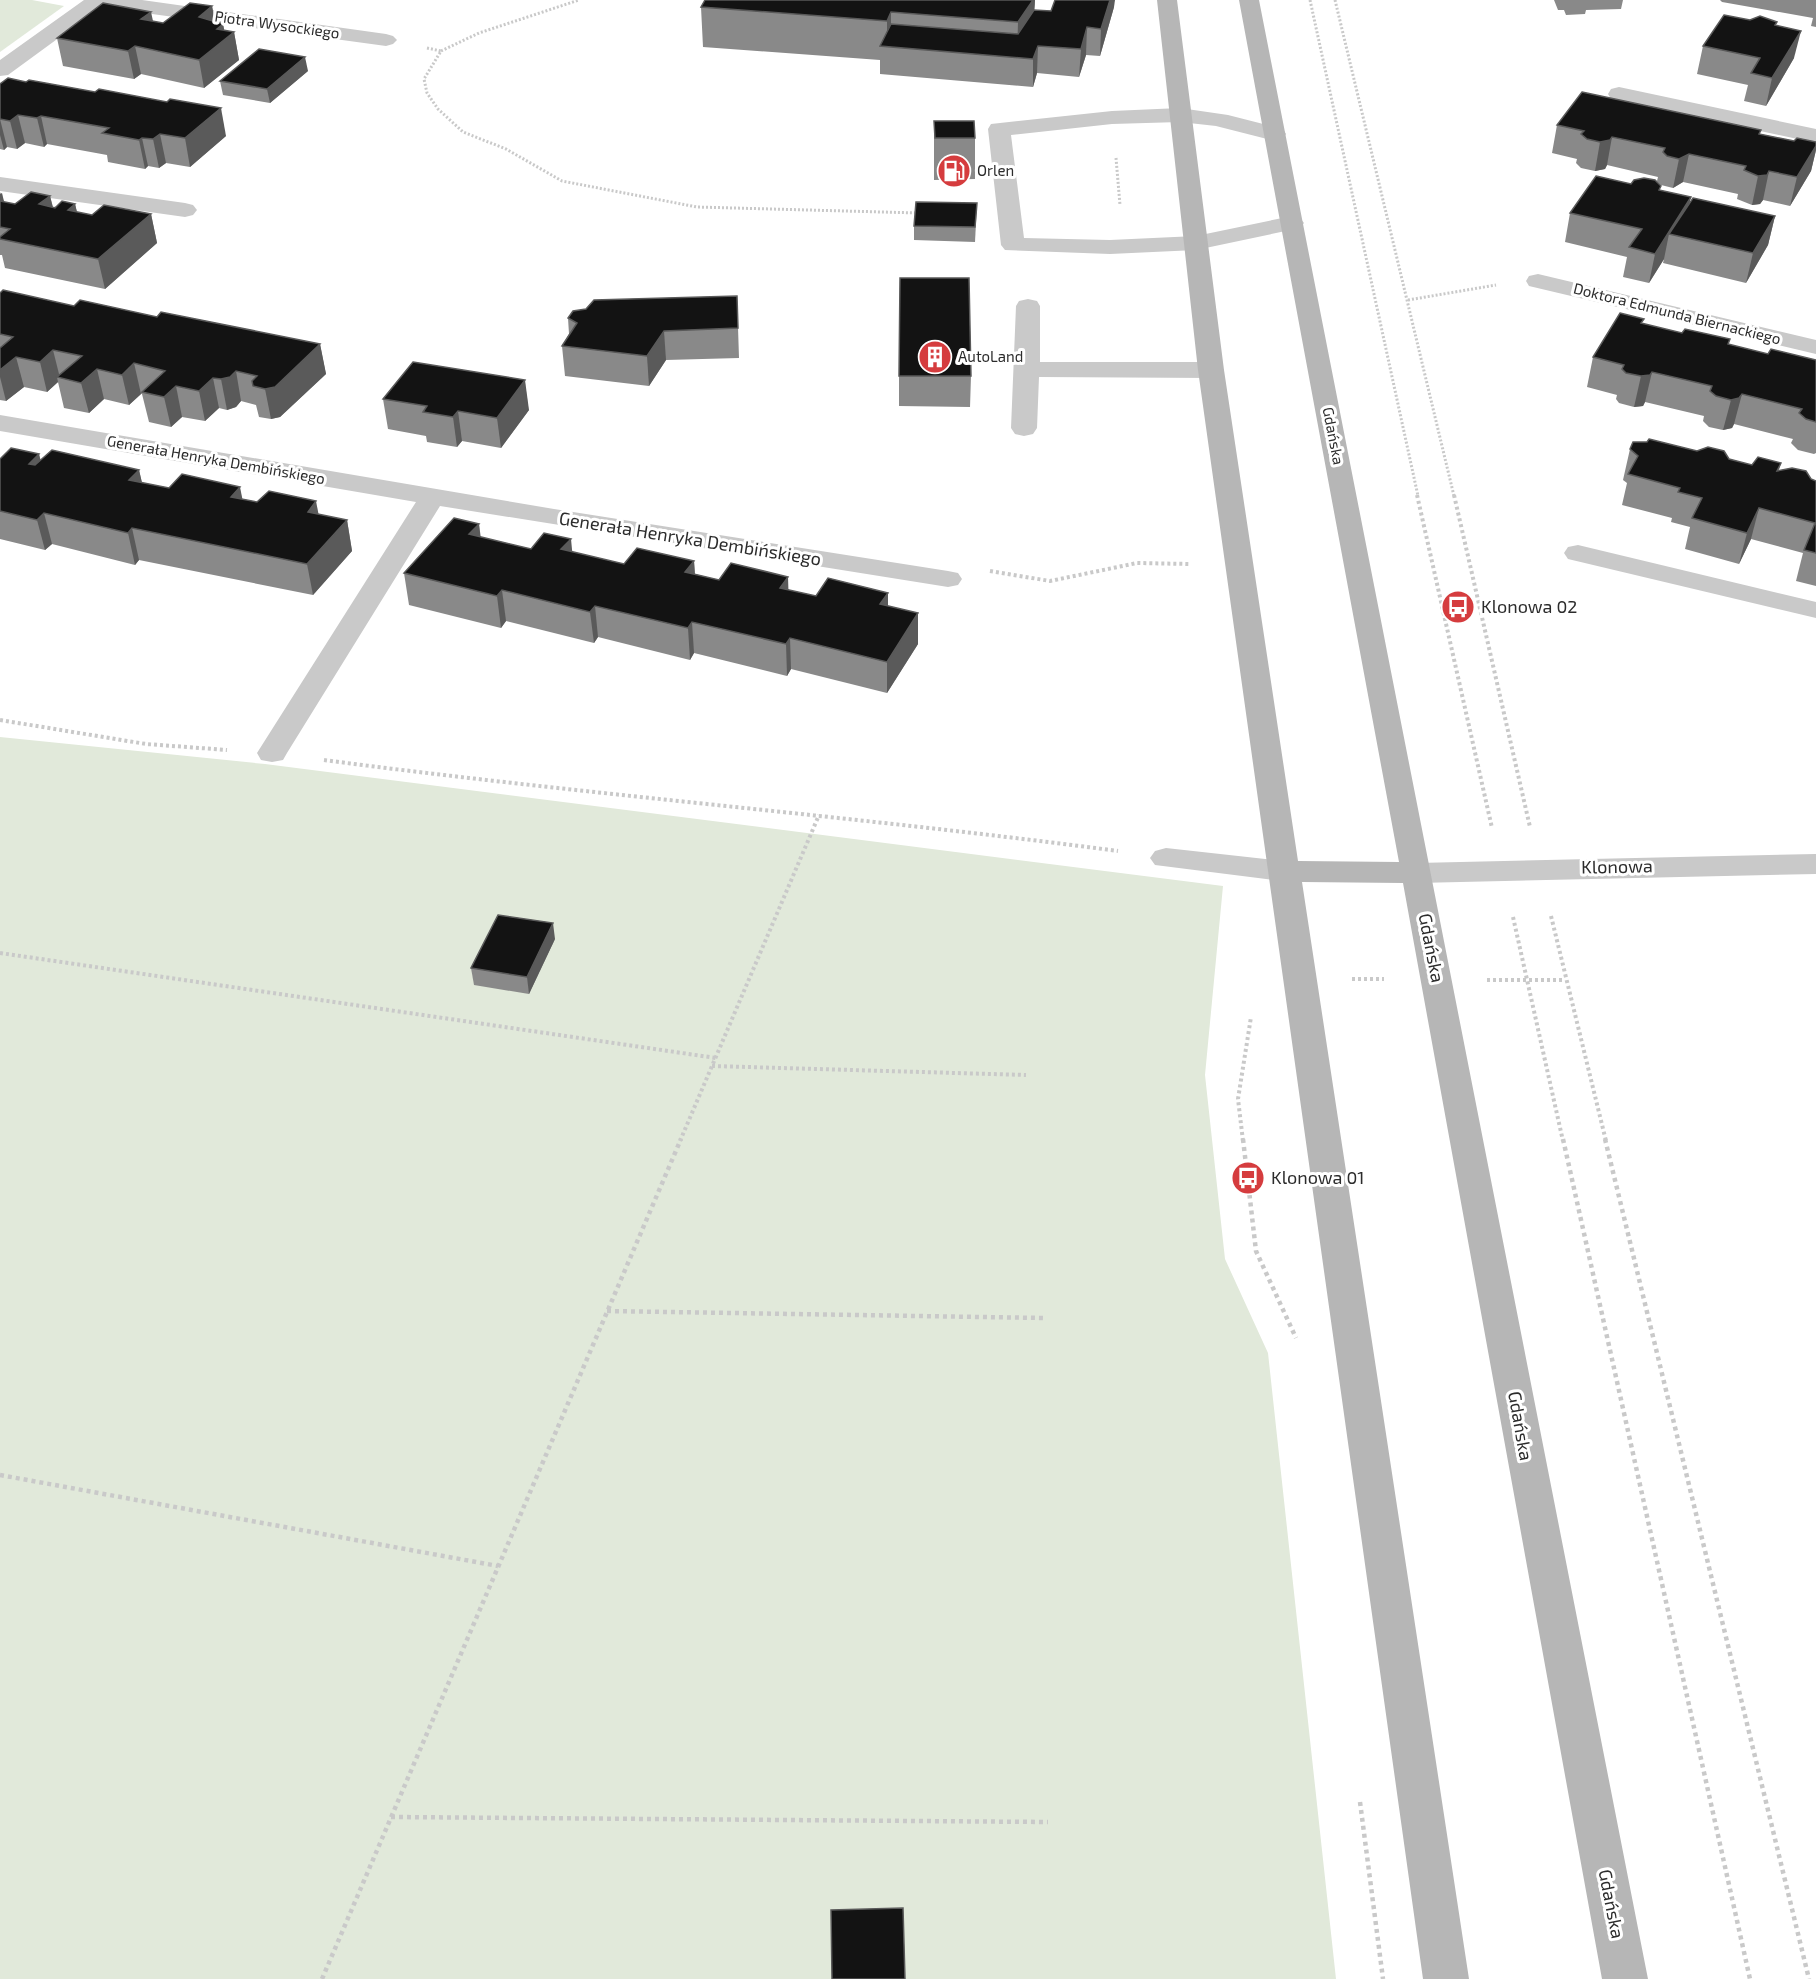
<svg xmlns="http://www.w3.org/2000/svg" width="1816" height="1979" viewBox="0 0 1816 1979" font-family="'Exo 2',sans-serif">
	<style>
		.green { fill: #e1e9da }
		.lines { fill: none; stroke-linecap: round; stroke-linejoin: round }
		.path-far2 { stroke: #c9c9c9; stroke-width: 3; stroke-dasharray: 2 2; stroke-linecap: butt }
		.path-far1 { stroke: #c9c9c9; stroke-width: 4; stroke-dasharray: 3 3; stroke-linecap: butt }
		.path { stroke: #c9c9c9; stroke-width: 4.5; stroke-dasharray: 4 4; stroke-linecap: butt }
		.lane { fill: #c9c9c9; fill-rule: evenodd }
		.street { fill: #c9c9c9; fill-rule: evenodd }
		.secondary { fill: #b6b6b6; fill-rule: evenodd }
		.wall { fill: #898989 }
		.shaded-wall { fill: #5a5a5a }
		.building { fill: #131313; stroke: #5a5a5a; stroke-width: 1.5 }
		.labels { text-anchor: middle; stroke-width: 6; stroke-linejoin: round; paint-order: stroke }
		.far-street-label { font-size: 15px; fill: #2c2c2c; stroke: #fff }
		.far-poi-label { font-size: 15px; fill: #2c2c2c; stroke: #fff; text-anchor: start }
		.street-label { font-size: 18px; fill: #2c2c2c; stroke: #fff }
		.poi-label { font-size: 18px; fill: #2c2c2c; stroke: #fff; text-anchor: start }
	</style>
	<rect width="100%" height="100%" fill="#fff"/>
	<g class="green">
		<polygon points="0,0 32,0 64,6 0,52"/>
		<polygon points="0,737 265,764 1223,886 1205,1075 1225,1259 1268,1353 1336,1979 0,1979"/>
	</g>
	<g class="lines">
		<g class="path-far2">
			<polyline points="1310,0 1418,496"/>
			<polyline points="1335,0 1454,496"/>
			<polyline points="427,48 441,51 424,79 427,93 438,109 463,132 506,149 562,181 697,207 919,213"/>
			<polyline points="441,51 479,33 579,0"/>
			<polyline points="1116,158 1120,205"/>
			<polyline points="1408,300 1496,285"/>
		</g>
		<g class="path-far1">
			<polyline points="1417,495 1492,828"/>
			<polyline points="1454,495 1530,827"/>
			<polyline points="990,571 1050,581 1137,563 1190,564"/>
			<polyline points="0,720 146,744 227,750"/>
			<path d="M324,760C588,795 854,816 1118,851"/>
			<polyline points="1551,916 1606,1141"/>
			<polyline points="1513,917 1563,1141"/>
			<polyline points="0,953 716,1058"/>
			<polyline points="1352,979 1384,979"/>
			<polyline points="1487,980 1565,980"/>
			<polyline points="712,1066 1026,1075"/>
			<polyline points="680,1141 819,815"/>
			<polyline points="1243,1141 1238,1099 1251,1017"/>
		</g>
		<g class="path">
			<polyline points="1243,1139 1256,1251 1296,1338"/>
			<polyline points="1563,1139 1750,1979"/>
			<polyline points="1605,1139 1809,1979"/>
			<polyline points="607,1311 1043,1318"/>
			<polyline points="0,1475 498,1566"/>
			<polyline points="1360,1802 1383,1979"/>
			<polyline points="391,1817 1048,1822"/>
			<polyline points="322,1979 681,1139"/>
		</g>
		<g class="lane">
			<polygon points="1180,108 1228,115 1283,129 1286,134 1283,139 1275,141 1216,126 1180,122 1112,124 1011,135 1024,238 1110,240 1196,236 1292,216 1300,218 1304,223 1300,228 1196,250 1110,254 1005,250 1001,245 988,129 991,124 1112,111"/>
			<polygon points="1028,299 1037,301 1040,306 1040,362 1211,362 1220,365 1224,370 1220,375 1211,378 1039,377 1037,428 1033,434 1024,436 1015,434 1011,428 1016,306 1019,301"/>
		</g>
		<g class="street">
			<polygon points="84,0 142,0 386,34 393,36 397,40 393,44 386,46 101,7 8,75 0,76 0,60"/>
			<polygon points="1619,87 1816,129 1816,143 1611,99 1608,94 1611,89"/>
			<polygon points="0,177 185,203 193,205 197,210 193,215 185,217 0,191"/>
			<polygon points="1538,274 1816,340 1816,354 1529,286 1526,281 1529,276"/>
			<polygon points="0,415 554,509 948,571 958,573 962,579 958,585 948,587 440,506 287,753 283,760 272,762 261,760 257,753 416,502 0,431"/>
			<polygon points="1578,545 1816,602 1816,618 1568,559 1564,553 1568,547"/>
			<polygon points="1166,848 1283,861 1294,864 1299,871 1294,878 1283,881 1155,865 1150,858 1155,851"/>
			<polygon points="1816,854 1816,874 1417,883 1406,880 1401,873 1406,866 1417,863"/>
		</g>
		<polygon class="secondary" points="1157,0 1177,0 1224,370 1298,861 1399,862 1239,0 1259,0 1648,1979 1602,1979 1403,883 1302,882 1469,1979 1423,1979 1198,370"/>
	</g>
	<g class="wall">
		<polygon points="705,0 1035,0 1034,10 1051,11 1114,7 1100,56 1086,55 1079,77 1037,73 1033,87 880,74 880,60 703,47 701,7"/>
		<polygon points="1554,0 1623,0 1621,9 1586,10 1585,14 1566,15 1564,10 1558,10"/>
		<polygon points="1720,0 1816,0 1816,27 1811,26 1813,18 1722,2"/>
		<polygon points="212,6 215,22 223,24 224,30 234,32 239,60 204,88 141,74 134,79 63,66 57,38 153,22 163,23"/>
		<polygon points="1776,26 1794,58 1766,106 1744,101 1748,85 1697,74 1703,46"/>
		<polygon points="308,71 270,103 223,95 220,81"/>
		<polygon points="0,84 226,136 190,167 166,163 159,168 148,166 145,169 108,162 107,155 47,144 44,147 25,143 17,149 7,147 4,150 0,149"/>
		<polygon points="934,121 975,138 975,179 934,180"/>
		<polygon points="1557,125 1760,134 1794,141 1816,142 1816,150 1811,171 1790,206 1763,200 1760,204 1752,205 1737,199 1738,194 1683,182 1673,188 1661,185 1657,181 1658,177 1607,165 1605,169 1595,171 1581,168 1576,163 1577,159 1552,153"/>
		<polygon points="1660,190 1691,197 1689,203 1775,216 1768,245 1746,283 1663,263 1664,259 1649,283 1623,277 1627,257 1565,242 1570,213"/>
		<polygon points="0,192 4,202 15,204 50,196 53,207 75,204 77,212 92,215 151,214 157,243 105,289 5,268 2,255 0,255"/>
		<polygon points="977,203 975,242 914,240 914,226"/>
		<polygon points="0,293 74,306 157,317 320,344 326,374 280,417 271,419 259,417 256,405 241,401 236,407 227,410 219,408 205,421 182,417 171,427 149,422 142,394 141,394 129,405 104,399 89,413 64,408 58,382 47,392 24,387 6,401 0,400"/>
		<polygon points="737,296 739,358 666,360 649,386 565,376 562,346 569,334 568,318"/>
		<polygon points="1643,324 1768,354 1816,360 1816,453 1814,454 1798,450 1791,443 1793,439 1734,424 1732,428 1723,430 1709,427 1703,421 1704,416 1645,402 1643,406 1634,407 1619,403 1616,399 1617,395 1587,387 1593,357"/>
		<polygon points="899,376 971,376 970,407 899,406"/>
		<polygon points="383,399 529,410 501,448 462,441 457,447 427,442 426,436 388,429"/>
		<polygon points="1630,449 1729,459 1752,465 1781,463 1779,470 1816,481 1816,586 1796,581 1803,553 1751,539 1739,564 1685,549 1690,527 1671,522 1672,518 1622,505 1627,483 1623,480"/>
		<polygon points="39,454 40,460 139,470 142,483 169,488 242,499 347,520 352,551 313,595 139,560 135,565 52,544 45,550 0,539 0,459"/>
		<polygon points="479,524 480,537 531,549 572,552 624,564 694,561 695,574 719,580 789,590 816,596 888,606 918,644 887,693 791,669 787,676 694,653 690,660 598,637 594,643 506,621 501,628 409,605 404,573"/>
		<polygon points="555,939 529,994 474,985 471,968"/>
	</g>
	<g class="shaded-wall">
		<polygon points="1033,0 1035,0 1033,37 1017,57 1018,22"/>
		<polygon points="1110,0 1115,0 1114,7 1100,56 1101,29"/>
		<polygon points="212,6 217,33 199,17"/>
		<polygon points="151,12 157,39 141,19"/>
		<polygon points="891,12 891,47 887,47 887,21"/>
		<polygon points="223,24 226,39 234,32 239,60 204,88 199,60 217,29"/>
		<polygon points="1087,27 1086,55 1079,77 1081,49"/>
		<polygon points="1801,31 1794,58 1766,106 1772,78"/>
		<polygon points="135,46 141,74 134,79 128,51"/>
		<polygon points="1038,46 1037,73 1033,87 1033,59"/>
		<polygon points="305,57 308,71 270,103 267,89"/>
		<polygon points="221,108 226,136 190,167 185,138"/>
		<polygon points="18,115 25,143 17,149 10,121"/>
		<polygon points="41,116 47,144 44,147 37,118"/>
		<polygon points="0,119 7,147 4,150 0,135"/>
		<polygon points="160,134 166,163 159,168 153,139"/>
		<polygon points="1612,137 1607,165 1605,169 1595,171 1600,142"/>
		<polygon points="142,138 148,166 145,169 139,140"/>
		<polygon points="1816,146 1816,150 1811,171 1790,206 1797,177"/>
		<polygon points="1689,154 1683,182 1673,188 1679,159"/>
		<polygon points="1769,171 1763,200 1760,204 1752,205 1758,176"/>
		<polygon points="2,193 9,222 0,227 0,194"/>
		<polygon points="50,196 57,225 39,204"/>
		<polygon points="1691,197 1684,226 1669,234 1664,259 1649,283 1655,254"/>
		<polygon points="75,204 82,233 68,210"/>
		<polygon points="151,214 157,243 105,289 98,259"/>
		<polygon points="1775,216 1768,245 1746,283 1753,253"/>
		<polygon points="664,331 666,360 649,386 647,356"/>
		<polygon points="320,344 326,374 280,417 271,419 265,389"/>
		<polygon points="53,350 60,378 57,377 58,382 47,392 40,362"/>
		<polygon points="16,357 24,387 6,401 0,377 0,370"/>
		<polygon points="134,363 141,394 129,405 122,375"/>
		<polygon points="97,369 104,399 89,413 81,383"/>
		<polygon points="236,371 241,401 236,407 227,410 221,379"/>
		<polygon points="1652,372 1645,402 1643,406 1634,407 1641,376"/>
		<polygon points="213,378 219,408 205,421 199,391"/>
		<polygon points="525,380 529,410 501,448 497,418"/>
		<polygon points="176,386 182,417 171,427 164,397"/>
		<polygon points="1742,394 1734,424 1732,428 1723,430 1731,400"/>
		<polygon points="458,411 462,441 457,447 453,417"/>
		<polygon points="39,454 47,485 29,464"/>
		<polygon points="139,470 146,500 129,480"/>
		<polygon points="240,487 246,517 231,497"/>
		<polygon points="316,501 322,532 308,512"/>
		<polygon points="1759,508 1751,539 1739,564 1747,533"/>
		<polygon points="44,513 52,544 45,550 37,520"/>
		<polygon points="347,520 352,551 313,595 307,564"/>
		<polygon points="479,524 483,555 469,534"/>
		<polygon points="132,528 139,560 135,565 128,533"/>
		<polygon points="571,539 574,570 561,549"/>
		<polygon points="694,561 696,592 685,572"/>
		<polygon points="788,577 789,608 780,588"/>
		<polygon points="502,590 506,621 501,628 497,596"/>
		<polygon points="888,593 888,624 880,604"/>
		<polygon points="595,606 598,637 594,643 590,612"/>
		<polygon points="918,613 918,644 887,693 887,662"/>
		<polygon points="692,622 694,653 690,660 688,628"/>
		<polygon points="790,638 791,669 787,676 786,644"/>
		<polygon points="553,923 555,939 529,994 527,977"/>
	</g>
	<g class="building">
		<polygon points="705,0 1033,0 1018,22 891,12 887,21 701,7"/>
		<polygon points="1055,0 1110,0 1101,29 1087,27 1081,49 1038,46 1033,59 880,46 891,24 1018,34 1034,10 1051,11"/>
		<polygon points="103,3 151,12 141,19 163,23 190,3 212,6 199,17 223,24 217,29 234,32 199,60 135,46 128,51 57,38"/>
		<polygon points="1724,15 1750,20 1760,16 1777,22 1775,25 1801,31 1772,78 1751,73 1760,58 1703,46"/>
		<polygon points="259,49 305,57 267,89 220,81"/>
		<polygon points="8,78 26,82 29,80 95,92 99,89 167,102 170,99 221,108 185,138 160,134 153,139 142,138 139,140 102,133 109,128 41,116 37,118 18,115 10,121 0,119 0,84"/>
		<polygon points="1582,92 1761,130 1759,134 1794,141 1797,138 1816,142 1816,146 1797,177 1769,171 1767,175 1758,176 1744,170 1746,166 1689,154 1679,159 1667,156 1663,152 1665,148 1612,137 1610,140 1600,142 1587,139 1581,134 1584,131 1557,125"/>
		<polygon points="934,121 974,121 975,138 935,138"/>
		<polygon points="1596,176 1631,184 1634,180 1644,178 1655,180 1661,186 1659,190 1691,197 1655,254 1629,247 1642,229 1570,213"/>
		<polygon points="31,192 50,196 39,204 55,208 62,201 75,204 68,210 92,215 104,205 151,214 98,259 0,239 0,237 10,229 0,227 0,201 15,204"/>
		<polygon points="1693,198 1775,216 1753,253 1669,234"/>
		<polygon points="916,202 977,203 975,227 914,226"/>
		<polygon points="900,278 969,278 971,376 899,376"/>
		<polygon points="3,290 74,306 80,300 157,317 161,312 320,344 275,387 265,389 253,386 252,381 257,376 236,371 230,377 221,379 213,378 199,391 176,386 164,397 142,392 165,371 134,363 122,375 97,369 81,383 57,377 82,356 53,350 40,362 16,357 0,370 0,348 13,337 0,334 0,293"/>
		<polygon points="737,296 738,328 664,331 647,356 562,346 577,323 568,318 573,311 586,309 594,300"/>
		<polygon points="1620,313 1644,319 1641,323 1682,333 1685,329 1730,339 1728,344 1768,354 1771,349 1816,360 1816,422 1806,419 1799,413 1802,409 1742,394 1739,398 1731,400 1716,396 1710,391 1712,386 1652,372 1650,375 1641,376 1626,373 1622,369 1624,365 1593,357"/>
		<polygon points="413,362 525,380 497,418 458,411 453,417 423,412 427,406 383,399"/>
		<polygon points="1649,439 1697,451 1708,447 1724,451 1729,459 1752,465 1758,457 1781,463 1777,471 1792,468 1806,471 1811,479 1816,481 1816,553 1804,550 1815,523 1759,508 1747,533 1692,518 1702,498 1678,492 1680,488 1628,474 1638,456 1630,449 1633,442 1647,442"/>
		<polygon points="11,448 39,454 29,464 35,465 52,450 139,470 129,480 169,488 182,474 240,487 231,497 257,502 269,491 316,501 308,512 347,520 307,564 132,528 128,533 44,513 37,520 0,511 0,459"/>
		<polygon points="454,518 479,524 469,534 531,549 544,533 571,539 561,549 624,564 637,548 694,561 685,572 719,580 731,563 788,577 780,588 816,596 828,578 888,593 880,604 918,613 887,662 790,638 786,644 692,622 688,628 595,606 590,612 502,590 497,596 404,573"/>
		<polygon points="498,915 553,923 527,977 471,968"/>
		<polygon points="903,1908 905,1979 832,1979 831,1910"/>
	</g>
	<defs>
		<symbol id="fuel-disc" viewBox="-11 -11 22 22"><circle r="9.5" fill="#d53c3e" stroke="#fff"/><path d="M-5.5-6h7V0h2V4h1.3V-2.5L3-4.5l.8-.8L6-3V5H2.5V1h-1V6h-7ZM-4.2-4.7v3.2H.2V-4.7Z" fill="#fff"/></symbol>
		<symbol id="building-disc" viewBox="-11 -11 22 22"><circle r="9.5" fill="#d53c3e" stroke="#fff"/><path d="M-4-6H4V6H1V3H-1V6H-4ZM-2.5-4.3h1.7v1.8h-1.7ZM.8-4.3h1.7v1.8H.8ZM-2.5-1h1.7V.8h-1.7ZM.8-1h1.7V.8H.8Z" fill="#fff"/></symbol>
		<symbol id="bus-disc" viewBox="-11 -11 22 22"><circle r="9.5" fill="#d53c3e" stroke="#fff"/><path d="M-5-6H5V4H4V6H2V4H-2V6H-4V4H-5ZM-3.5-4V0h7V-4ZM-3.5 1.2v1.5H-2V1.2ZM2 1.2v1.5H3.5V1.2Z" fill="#fff"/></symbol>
	</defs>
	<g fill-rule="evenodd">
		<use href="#fuel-disc" x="935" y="152" width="38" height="38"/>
		<use href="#building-disc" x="916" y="338" width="38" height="38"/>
		<use href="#bus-disc" x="1439" y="588" width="38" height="38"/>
		<use href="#bus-disc" x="1229" y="1159" width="38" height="38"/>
	</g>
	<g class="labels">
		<g class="far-street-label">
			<text transform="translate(277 25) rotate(8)" y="5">Piotra Wysockiego</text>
			<text transform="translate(1677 314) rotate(14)" y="5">Doktora Edmunda Biernackiego</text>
			<text transform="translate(1333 436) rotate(79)" y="5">Gdańska</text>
			<text transform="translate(216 460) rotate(10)" y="5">Generała Henryka Dembińskiego</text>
		</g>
		<g class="far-poi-label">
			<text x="977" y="176">Orlen</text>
			<text x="958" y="362">AutoLand</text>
		</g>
		<g class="street-label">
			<text transform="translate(690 539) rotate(9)" y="6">Generała Henryka Dembińskiego</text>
			<text transform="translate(1617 867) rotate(-1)" y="6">Klonowa</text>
			<text transform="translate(1431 948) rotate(79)" y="6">Gdańska</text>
			<text transform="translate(1520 1426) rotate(80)" y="6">Gdańska</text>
			<text transform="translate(1611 1904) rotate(79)" y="6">Gdańska</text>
		</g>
		<g class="poi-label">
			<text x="1481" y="613">Klonowa 02</text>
			<text x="1271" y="1184">Klonowa 01</text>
		</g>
	</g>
</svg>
